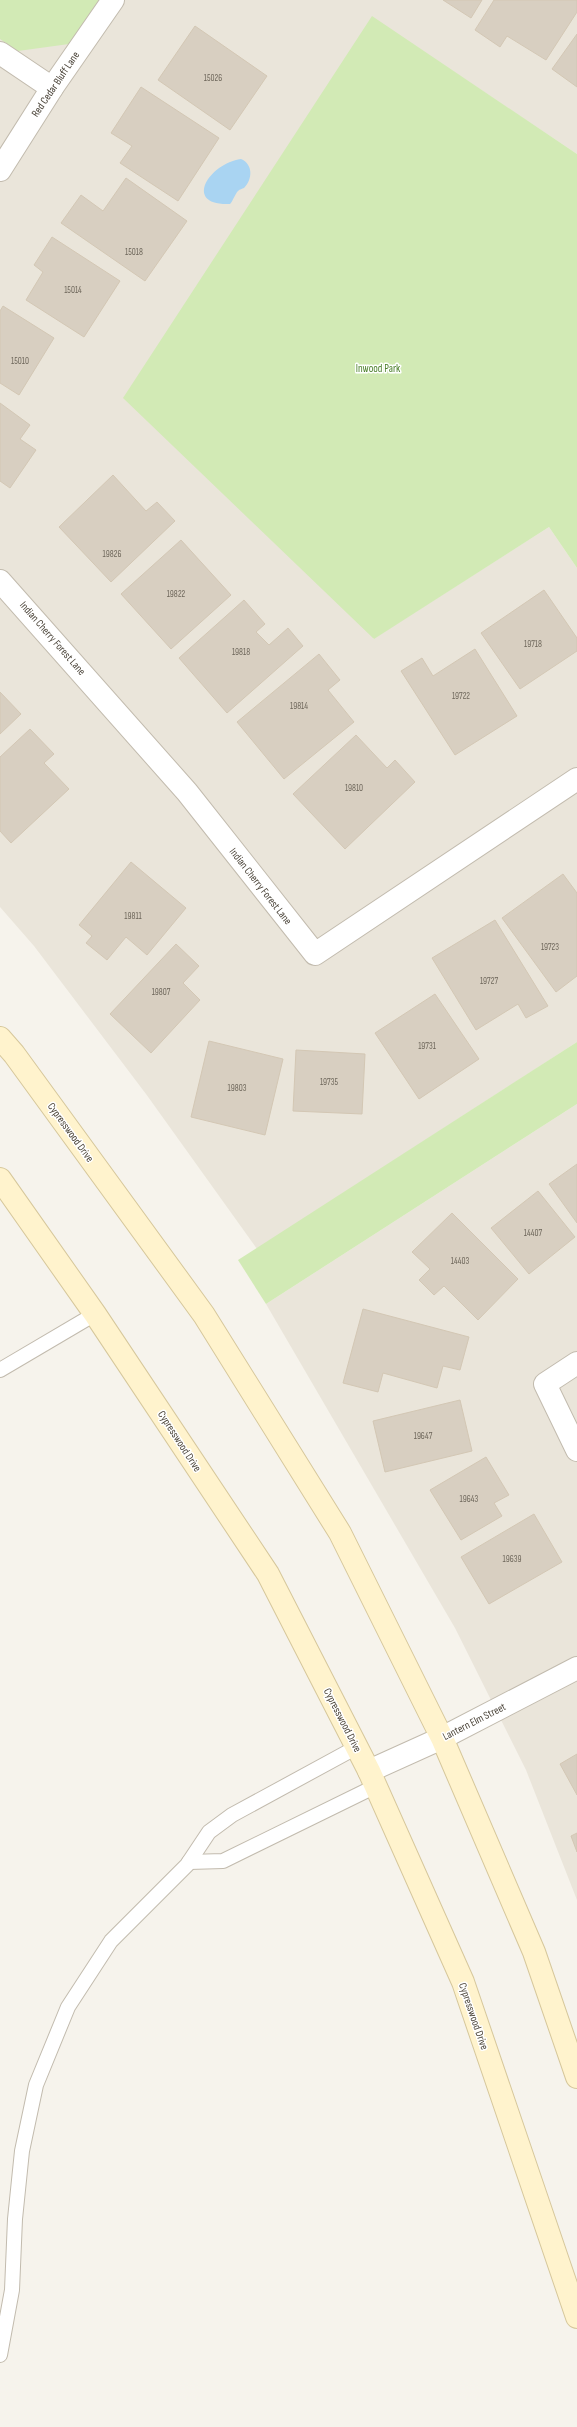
<svg xmlns="http://www.w3.org/2000/svg" width="577" height="2427" viewBox="0 0 577 2427" font-family="'Sofia Sans Condensed',sans-serif">
	<style>
		.residential { fill: #eae5da }
		.green { fill: #d2eab5 }
		.water { fill: #a9d4f2 }
		.building { fill: #d8cfc1; stroke: #d3c7b4 }
		.lines { fill: none; stroke-linecap: round; stroke-linejoin: round }
		.service-casing { stroke: #c2bbae; stroke-width: 16 }
		.minor-casing { stroke: #c2bbae; stroke-width: 24 }
		.secondary-casing { stroke: #d6c79b; stroke-width: 24 }
		.service { stroke: #fff; stroke-width: 14 }
		.minor { stroke: #fff; stroke-width: 22 }
		.secondary { stroke: #fff3cd; stroke-width: 22 }
		.labels { text-anchor: middle; stroke-width: 3; stroke-linejoin: round; paint-order: stroke }
		.number-label { font-size: 9px; fill: #6e675b }
		.street-label { font-size: 11px; fill: #4b4439; stroke: #fff }
		.park-label { font-size: 11px; fill: #4a7f2a; stroke: #fff }
	</style>
	<rect width="100%" height="100%" fill="#f6f3ec"/>
	<g class="residential">
		<polygon points="0,0 577,0 577,154 372,17 373,639 549,527 577,568 577,1042 257,1249 146,1094 34,946 0,907"/>
		<polygon points="577,1104 577,1900 526,1770 455,1628 266,1304"/>
	</g>
	<g class="green">
		<polygon points="0,0 99,0 69,44 18,51 0,39"/>
		<polygon points="372,16 577,154 577,568 549,527 374,639 123,398"/>
		<polygon points="577,1042 577,1104 266,1304 238,1260"/>
	</g>
	<path class="water" d="M241,159C253,164 253,179 244,188C242,189 240,189 238,191C235,194 233,201 230,204C183,206 208,164 241,159Z"/>
	<g class="building">
		<polygon points="443,0 482,0 471,18"/>
		<polygon points="494,0 577,0 577,12 546,60 507,36 500,47 475,30"/>
		<polygon points="195,26 267,76 230,130 158,80"/>
		<polygon points="577,34 577,87 552,69"/>
		<polygon points="141,87 219,138 178,201 120,163 132,146 111,133"/>
		<polygon points="126,178 187,221 145,281 61,223 81,195 103,211"/>
		<polygon points="52,237 120,281 84,337 26,300 43,272 34,265"/>
		<polygon points="3,306 54,338 19,395 0,383 0,311"/>
		<polygon points="0,403 30,425 20,439 36,450 10,488 0,481"/>
		<polygon points="113,475 146,511 157,502 175,521 111,582 59,527"/>
		<polygon points="181,540 231,595 171,649 121,594"/>
		<polygon points="544,590 577,638 577,651 520,689 481,633"/>
		<polygon points="244,600 265,624 256,632 269,645 288,628 303,646 227,713 179,658"/>
		<polygon points="475,649 517,716 455,755 401,671 422,658 433,676"/>
		<polygon points="319,654 340,680 328,690 354,722 284,779 237,722"/>
		<polygon points="0,692 21,714 0,734"/>
		<polygon points="30,729 54,754 44,763 69,789 11,843 0,831 0,757"/>
		<polygon points="356,735 387,768 395,760 415,782 345,849 293,794"/>
		<polygon points="131,862 186,908 147,955 126,937 107,960 86,943 92,936 79,925"/>
		<polygon points="563,874 577,893 577,976 556,992 502,918"/>
		<polygon points="495,920 548,1006 526,1018 518,1004 476,1030 432,958"/>
		<polygon points="176,944 199,966 183,983 200,1000 151,1053 110,1014"/>
		<polygon points="435,994 479,1059 419,1099 375,1033"/>
		<polygon points="209,1041 283,1059 265,1135 191,1117"/>
		<polygon points="296,1050 365,1054 362,1114 293,1111"/>
		<polygon points="577,1164 577,1223 549,1184"/>
		<polygon points="538,1191 575,1237 529,1274 491,1228"/>
		<polygon points="452,1213 518,1279 478,1320 444,1286 434,1295 419,1280 430,1269 412,1252"/>
		<polygon points="363,1309 469,1337 460,1370 443,1366 437,1388 383,1373 378,1392 343,1383"/>
		<polygon points="460,1400 472,1451 385,1472 373,1421"/>
		<polygon points="486,1457 509,1495 494,1503 502,1516 461,1540 430,1490"/>
		<polygon points="534,1514 562,1562 489,1604 461,1557"/>
		<polygon points="577,1754 577,1795 560,1764"/>
		<polygon points="577,1833 577,1852 571,1836"/>
	</g>
	<g class="lines">
		<defs>
			<g id="service">
				<polyline points="0,1370 95,1314"/>
				<polyline points="189,1862 223,1861 376,1786"/>
				<polyline points="0,2355 12,2290 15,2219 22,2151 36,2085 68,2007 111,1941 187,1865 209,1832 232,1815 357,1747"/>
			</g>
			<g id="minor">
				<polyline points="0,53 52,88"/>
				<polyline points="0,170 52,88 113,0"/>
				<polyline points="0,581 187,792 315,954 577,779"/>
				<polyline points="577,1363 545,1384 577,1450"/>
				<polyline points="369,1771 442,1738 577,1668"/>
			</g>
			<g id="secondary">
				<polyline points="0,1038 14,1054 204,1315 340,1533 442,1738 534,1952 577,2077"/>
				<polyline points="0,1179 95,1314 268,1574 369,1771 463,1982 577,2317"/>
			</g>
		</defs>
		<use href="#service" class="service-casing"/>
		<use href="#minor" class="minor-casing"/>
		<use href="#secondary" class="secondary-casing"/>
		<use href="#service" class="service"/>
		<use href="#minor" class="minor"/>
		<use href="#secondary" class="secondary"/>
	</g>
	<g class="labels">
		<g class="number-label">
			<text x="213" y="81">15026</text>
			<text x="134" y="255">15018</text>
			<text x="73" y="293">15014</text>
			<text x="20" y="364">15010</text>
			<text x="112" y="557">19826</text>
			<text x="176" y="597">19822</text>
			<text x="533" y="647">19718</text>
			<text x="241" y="655">19818</text>
			<text x="461" y="699">19722</text>
			<text x="299" y="709">19814</text>
			<text x="354" y="791">19810</text>
			<text x="133" y="919">19811</text>
			<text x="550" y="950">19723</text>
			<text x="489" y="984">19727</text>
			<text x="161" y="995">19807</text>
			<text x="427" y="1049">19731</text>
			<text x="329" y="1085">19735</text>
			<text x="237" y="1091">19803</text>
			<text x="533" y="1236">14407</text>
			<text x="460" y="1264">14403</text>
			<text x="423" y="1439">19647</text>
			<text x="469" y="1502">19643</text>
			<text x="512" y="1562">19639</text>
		</g>
		<g class="street-label">
			<text transform="translate(55 84) rotate(-56)" y="4">Red Cedar Bluff Lane</text>
			<text transform="translate(53 638) rotate(49)" y="4">Indian Cherry Forest Lane</text>
			<text transform="translate(261 886) rotate(52)" y="4">Indian Cherry Forest Lane</text>
			<text transform="translate(71 1132) rotate(54)" y="4">Cypresswood Drive</text>
			<text transform="translate(180 1441) rotate(57)" y="4">Cypresswood Drive</text>
			<text transform="translate(343 1720) rotate(63)" y="4">Cypresswood Drive</text>
			<text transform="translate(474 1721) rotate(-27)" y="4">Lantern Elm Street</text>
			<text transform="translate(474 2016) rotate(71)" y="4">Cypresswood Drive</text>
		</g>
		<g class="park-label">
			<text x="378" y="372">Inwood Park</text>
		</g>
	</g>
</svg>
